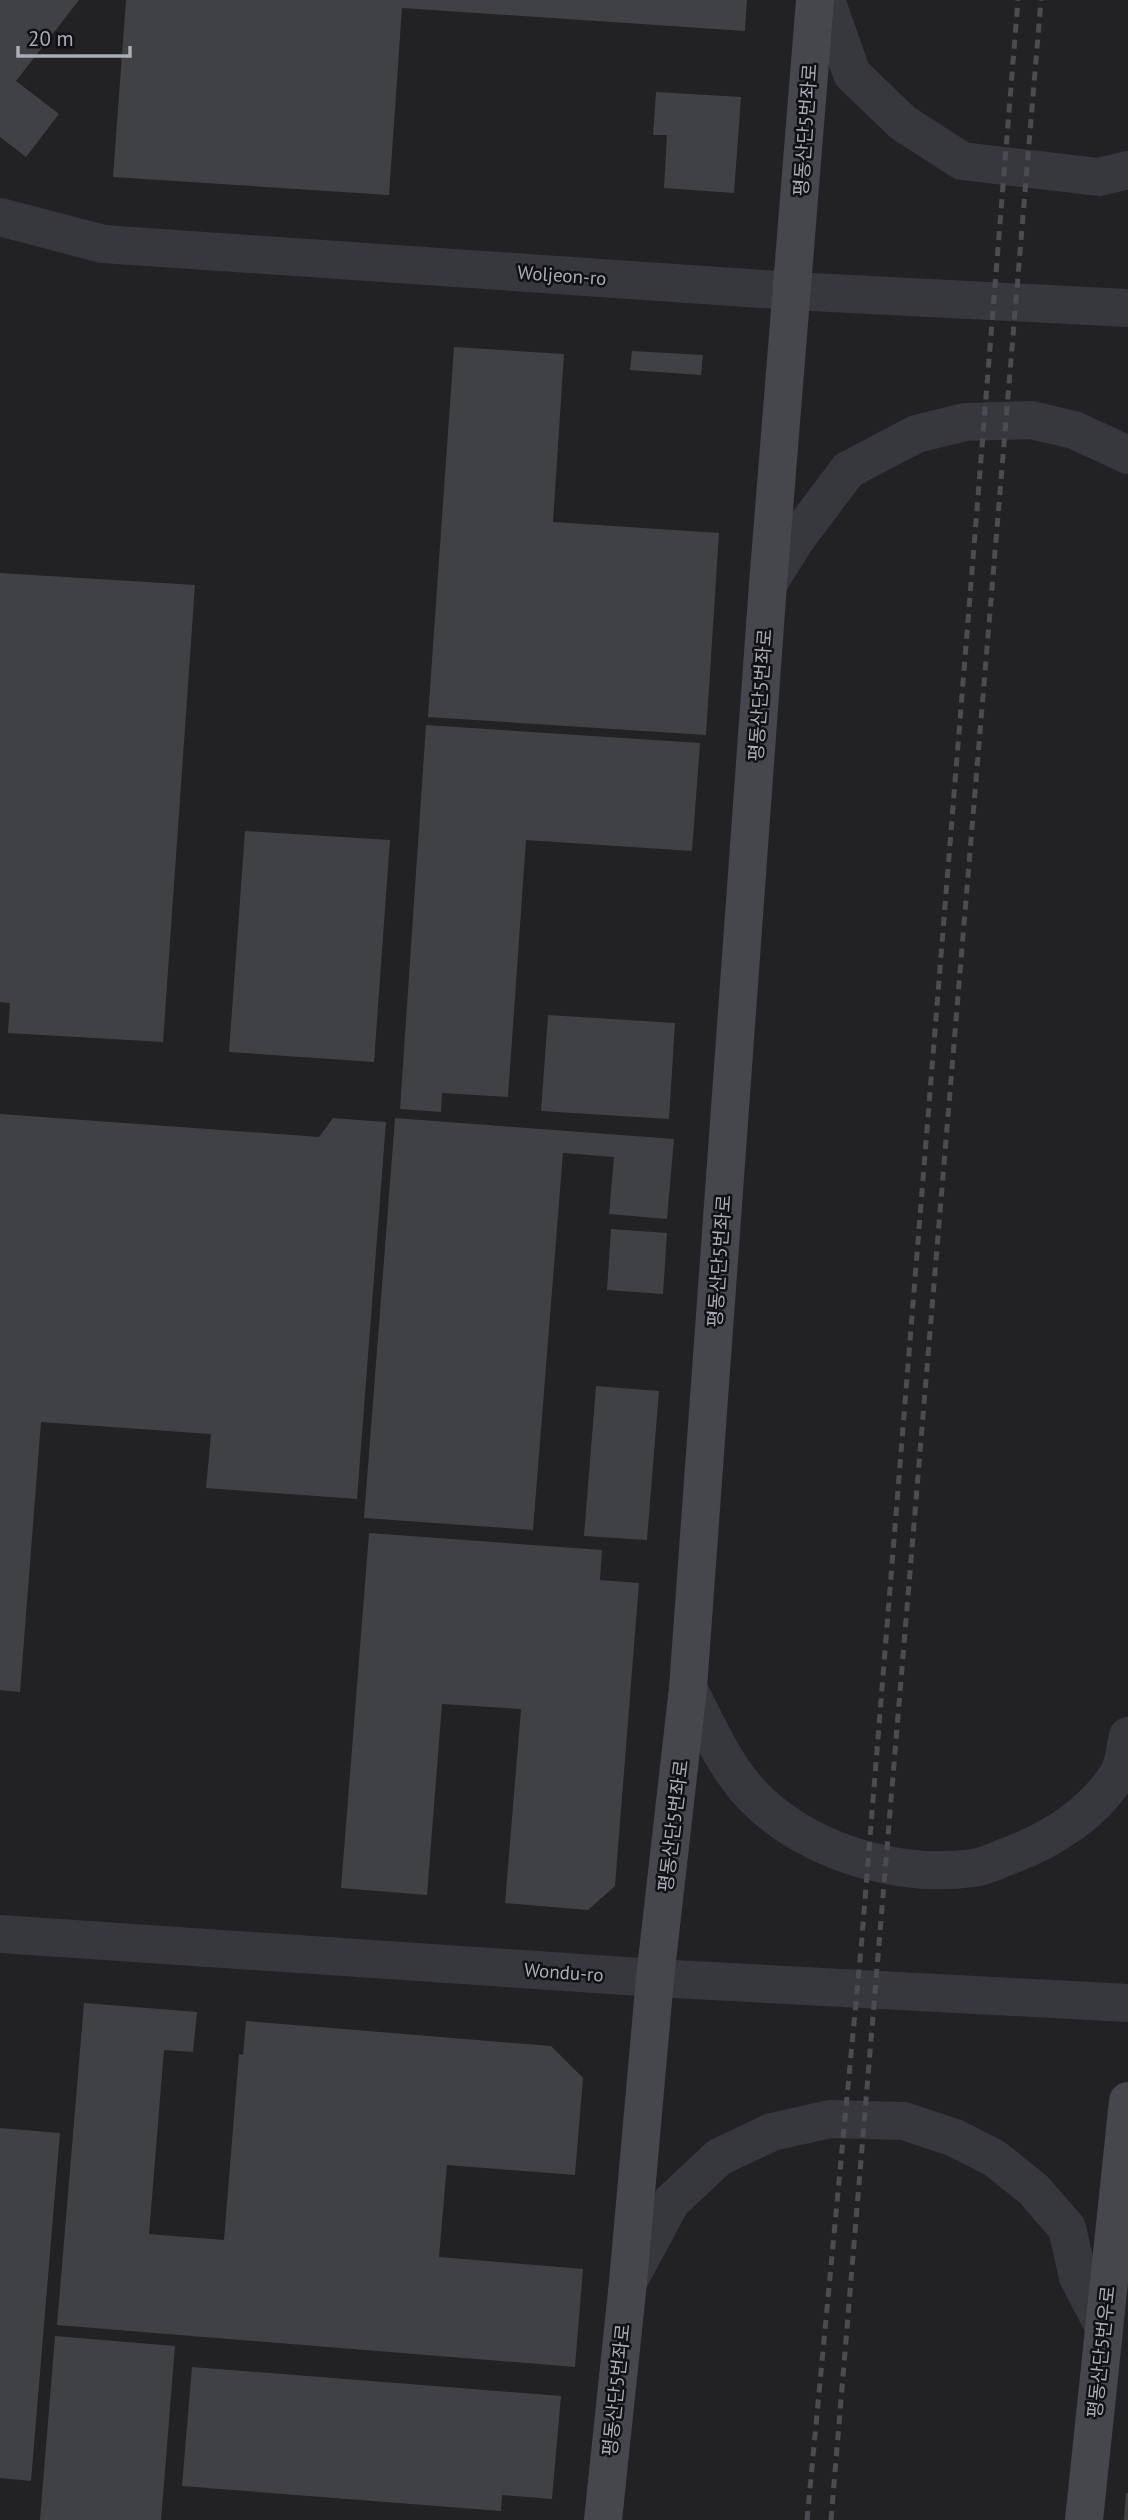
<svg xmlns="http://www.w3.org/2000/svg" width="1128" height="2520" viewBox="0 0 1128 2520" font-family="'PT Sans','Noto Sans KR',sans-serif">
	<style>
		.built { fill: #222225 }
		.building { fill: #404145 }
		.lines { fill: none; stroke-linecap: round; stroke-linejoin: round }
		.street { stroke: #37383d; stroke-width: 38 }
		.secondary { stroke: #45474d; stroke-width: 38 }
		.rail { stroke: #4a4c52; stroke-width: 5; stroke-dasharray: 9 7; stroke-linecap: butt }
		.labels { text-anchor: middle; stroke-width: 5; stroke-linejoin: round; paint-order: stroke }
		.street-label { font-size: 19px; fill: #a8adb8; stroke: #111113 }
	</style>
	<rect width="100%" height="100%" fill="#161618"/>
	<rect class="built" x="0" y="0" width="1128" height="2520"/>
	<g class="building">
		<polygon points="0,0 79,0 16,81 59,114 26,157 0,137"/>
		<polygon points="126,0 747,0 745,31 402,8 389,195 113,177"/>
		<polygon points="656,92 741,97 734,193 664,188 667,135 653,135"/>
		<polygon points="454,347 564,354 553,522 719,533 706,735 428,717"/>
		<polygon points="632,351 703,355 701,375 630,370"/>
		<polygon points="0,573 195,585 163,1042 8,1033 10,1003 0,1002"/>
		<polygon points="426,725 700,743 692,851 526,840 508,1097 442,1093 441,1112 400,1109"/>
		<polygon points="245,831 390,840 374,1062 229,1052"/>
		<polygon points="548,1015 675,1023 669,1119 541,1111"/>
		<polygon points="0,1114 319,1137 333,1118 386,1122 357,1499 206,1488 211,1434 41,1422 20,1692 0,1690"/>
		<polygon points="395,1118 674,1139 667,1219 609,1214 614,1157 563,1153 533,1530 364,1518"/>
		<polygon points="611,1229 667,1233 663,1294 607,1290"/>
		<polygon points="596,1386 659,1391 647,1540 584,1536"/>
		<polygon points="369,1533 602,1550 600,1580 639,1583 615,1886 588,1910 505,1903 521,1709 442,1704 427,1895 341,1888"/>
		<polygon points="84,2003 197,2012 193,2052 164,2050 149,2234 224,2240 239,2054 243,2055 246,2021 551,2046 583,2078 575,2175 447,2165 439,2257 583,2269 575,2367 57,2325"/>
		<polygon points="0,2128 60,2133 31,2481 0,2478"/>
		<polygon points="55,2336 175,2346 161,2520 40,2520"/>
		<polygon points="192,2367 561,2396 552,2499 502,2495 501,2511 182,2486"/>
		<polygon points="1126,2493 1128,2493 1128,2520 1124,2520"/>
	</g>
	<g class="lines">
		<g class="street">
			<polyline points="826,0 852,74 903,123 962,161 1099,177 1128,170"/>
			<polyline points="0,217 103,244 792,291 1128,308"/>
			<polyline points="768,584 796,539 848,470 916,434 965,422 1031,420 1074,430 1128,455"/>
			<path d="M688,1688C709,1729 727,1773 761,1804C816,1854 901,1878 973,1868C983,1867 994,1862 1003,1858C1048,1842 1090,1817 1117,1776C1124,1766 1125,1748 1128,1736"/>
			<polyline points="0,1934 655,1978 1128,2003"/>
			<polyline points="628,2282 671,2202 719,2157 772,2132 830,2119 904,2121 955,2138 994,2158 1033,2189 1067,2228 1078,2277 1104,2327"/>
		</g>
		<g class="secondary">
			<polyline points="603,2520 628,2282 655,1978 688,1688 768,584 815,0"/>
			<polyline points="1084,2520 1128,2101"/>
		</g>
		<g class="rail">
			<polyline points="807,2520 861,1949 1018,0"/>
			<polyline points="831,2520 1041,0"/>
		</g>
	</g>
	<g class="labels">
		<g class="street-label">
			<text transform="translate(805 130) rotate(-86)" y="7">평동산단5번좌로</text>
			<text transform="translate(562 275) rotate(4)" y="7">Woljeon-ro</text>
			<text transform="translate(760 695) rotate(-86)" y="7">평동산단5번좌로</text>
			<text transform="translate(719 1261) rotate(-86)" y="7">평동산단5번좌로</text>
			<text transform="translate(673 1826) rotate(-83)" y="7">평동산단5번좌로</text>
			<text transform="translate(564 1972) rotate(4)" y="7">Wondu-ro</text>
			<text transform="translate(1101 2352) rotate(-84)" y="7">평동산단5번우로</text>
			<text transform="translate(616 2390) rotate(-84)" y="7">평동산단5번좌로</text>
		</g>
	</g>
	<path d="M18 46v10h112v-10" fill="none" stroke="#a8adb8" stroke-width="3.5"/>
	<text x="28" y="46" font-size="21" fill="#a8adb8" stroke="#111113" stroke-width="5" paint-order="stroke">20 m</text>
</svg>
